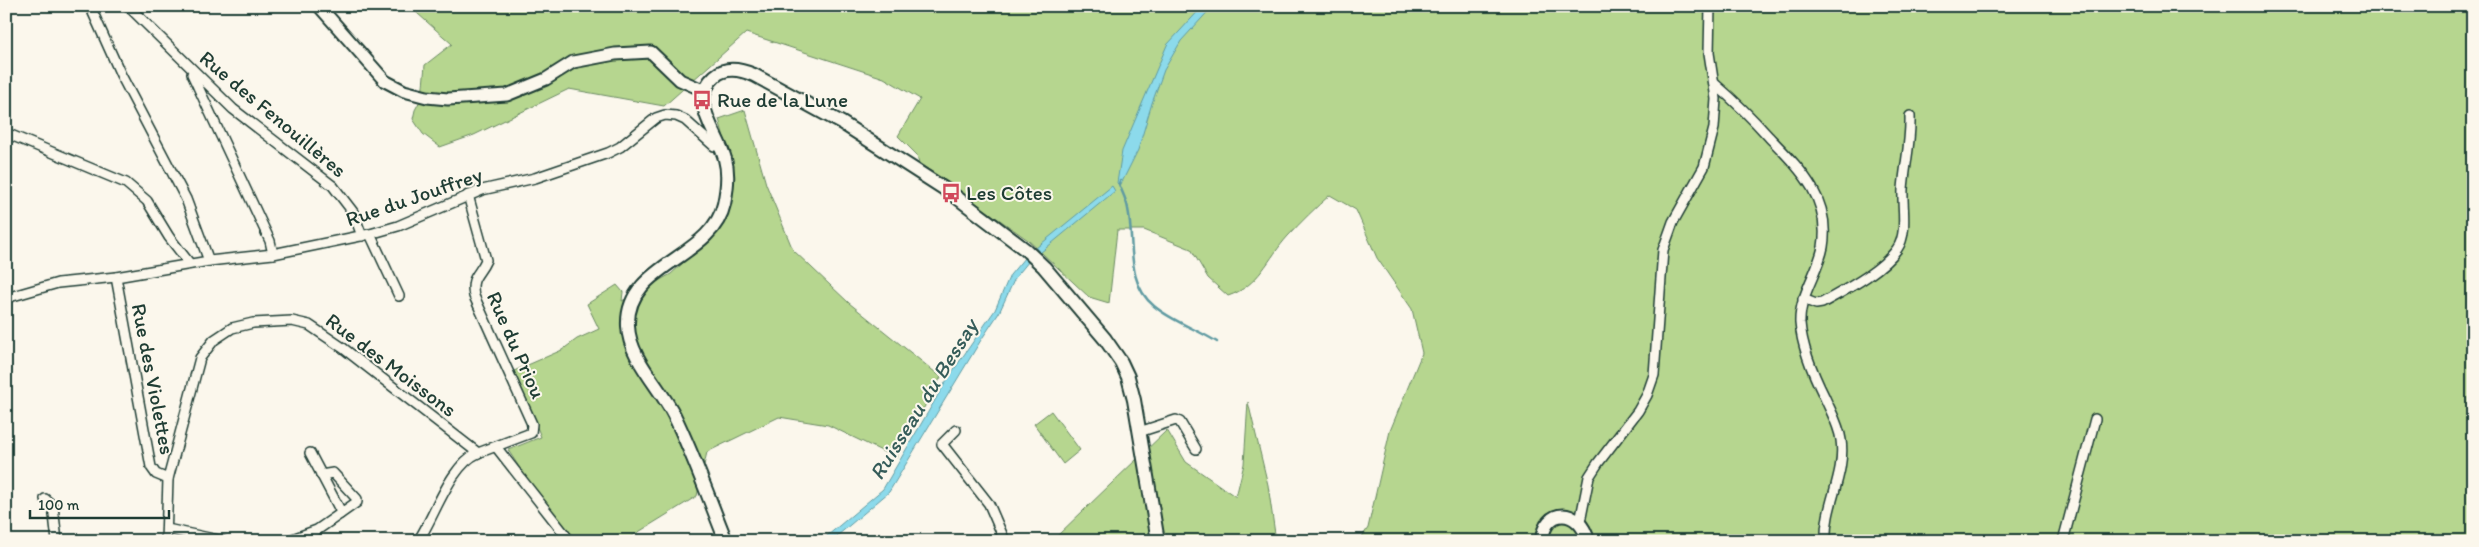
<svg xmlns="http://www.w3.org/2000/svg" width="2479" height="547" viewBox="0 0 2479 547" font-family="Itim,sans-serif">
	<style>
		.green { fill: #b6d68f; stroke: #6a8a62 }
		.water { fill: #8cdaeb; stroke: #609ba2 }
		.lines { fill: none; stroke-linecap: round; stroke-linejoin: round }
		.stream { stroke: #609ba2; stroke-width: 2.5 }
		.minor-casing { stroke: #1f3d34; stroke-width: 12 }
		.tertiary-casing { stroke: #1f3d34; stroke-width: 15 }
		.secondary-casing { stroke: #1f3d34; stroke-width: 16 }
		.minor { stroke: #fbf7ec; stroke-width: 9 }
		.tertiary { stroke: #fbf7ec; stroke-width: 11 }
		.secondary { stroke: #fbf7ec; stroke-width: 12 }
		.labels { text-anchor: middle; stroke-width: 4; stroke-linejoin: round; paint-order: stroke }
		.poi-label { font-size: 21px; fill: #1f3d34; stroke: #fbf7ec; text-anchor: start }
		.street-label { font-size: 21px; fill: #1f3d34; stroke: #fbf7ec }
		.water-label { font-size: 22px; font-style: italic; fill: #355c59; stroke: #fbf7ec }
	</style>
	<rect width="100%" height="100%" fill="#fbf7ec"/>
	<filter id="ink" filterUnits="userSpaceOnUse"><feTurbulence type="fractalNoise" baseFrequency=".02" numOctaves="2"/><feDisplacementMap in="SourceGraphic" scale="10" xChannelSelector="R" yChannelSelector="G"/><feConvolveMatrix kernelMatrix="1 2 1 2 8 2 1 2 1" color-interpolation-filters="sRGB"/></filter>
	<g filter="url(#ink)">
		<g class="green">
			<path d="M409,6H2473V541H1359L1368,528L1390,431L1422,353L1412,309L1377,258L1356,210L1330,195C1316,207 1301,222 1288,236C1268,258 1259,286 1228,296L1208,278L1191,249L1144,230H1117L1109,303L1089,297L1028,240L919,163L917,155L898,136L920,99L884,78L746,33L664,106L569,89L474,135L440,147L423,134L413,119L415,110L422,97L425,65L452,44Z"/>
			<polygon points="745,110 766,184 793,250 849,303 941,377 896,458 828,425 779,417 707,452 697,496 624,541 577,541 529,482 508,450 541,437 514,371 562,350 577,339 599,329 587,304 617,285 623,292 622,301 671,274 716,233 732,200 734,174 719,119"/>
			<polygon points="1248,402 1268,485 1276,541 1055,541 1057,536 1167,430 1186,462 1236,497 1244,464"/>
			<polygon points="1051,411 1080,450 1063,464 1034,424"/>
		</g>
		<g class="water">
			<polygon points="1203,6 1213,6 1181,41 1164,70 1152,103 1138,150 1120,186 1117,183 1122,151 1167,45"/>
			<polygon points="1112,186 1115,191 1040,253 1036,248"/>
			<polygon points="1025,257 1029,261 1015,278 999,313 981,340 889,492 831,541 821,541 883,489 948,378 995,310 1010,275"/>
		</g>
		<g class="lines">
			<path class="stream" d="M1120,181L1119,184C1122,192 1127,201 1128,209C1135,242 1125,282 1154,306C1173,322 1197,329 1217,342"/>
			<defs>
				<g id="minor">
					<polyline points="90,6 121,75 186,199 209,261"/>
					<polyline points="128,6 233,109 333,186 353,212 362,236"/>
					<polyline points="192,74 270,241 273,254"/>
					<path d="M1715,84C1735,101 1752,118 1769,137C1800,169 1831,198 1823,247C1818,273 1799,296 1800,323C1802,348 1814,376 1825,398C1831,412 1839,425 1841,440C1846,475 1824,506 1826,541"/>
					<polyline points="6,133 126,183 147,201 169,237 190,264"/>
					<polyline points="370,234 399,296"/>
					<polyline points="116,277 151,467 156,474 168,479"/>
					<polyline points="6,298 58,283 116,277 209,261 273,254 370,234 398,226 482,190 535,178 608,153 620,147 656,118 665,115 676,116 685,120 714,146 721,146"/>
					<path d="M1803,299L1816,304L1822,303C1845,290 1882,271 1897,249C1908,234 1902,207 1903,189C1905,164 1911,141 1910,116"/>
					<polyline points="956,430 942,444 989,504 1005,541"/>
					<polyline points="1139,432 1176,420 1180,422 1196,449"/>
					<polyline points="497,448 570,541"/>
					<polyline points="321,475 333,473 357,499 357,502 340,514"/>
					<polyline points="45,499 53,506 57,541"/>
					<polyline points="1580,522 1589,477 1598,463 1638,411 1647,395 1654,375 1663,250 1673,222 1704,167 1714,128 1716,99 1709,53 1710,6"/>
					<polyline points="167,529 223,541"/>
					<path d="M166,541L168,479L200,358L214,340L232,328L253,323L292,321L309,325L343,348L478,453L531,433L532,424L474,296C470,276 479,276 486,260L468,195"/>
					<polyline points="287,541 317,530 340,514 340,510 310,453"/>
					<path d="M418,541C435,516 450,465 478,453"/>
					<polyline points="2063,541 2095,419"/>
				</g>
				<polyline id="tertiary" points="319,6 385,81 404,91 427,97 448,99 507,95 546,79 573,62 615,54 651,52 680,80 705,91"/>
				<g id="secondary">
					<path d="M726,541C709,499 694,456 674,415C660,387 629,358 628,326C625,264 712,259 724,204C727,190 729,173 725,159C718,132 687,101 715,76C726,66 742,70 754,75L842,123L951,193L1026,250L1044,267L1105,339L1121,362L1128,377L1134,400L1158,541"/>
					<path d="M1542,541C1544,507 1580,507 1588,541"/>
				</g>
			</defs>
			<use href="#minor" class="minor-casing"/>
			<use href="#tertiary" class="tertiary-casing"/>
			<use href="#secondary" class="secondary-casing"/>
			<use href="#minor" class="minor"/>
			<use href="#tertiary" class="tertiary"/>
			<use href="#secondary" class="secondary"/>
		</g>
	</g>
	<defs>
		<symbol id="bus-bare" viewBox="-9 -9 18 18"><path d="M-5-6H5V4H4V6H2V4H-2V6H-4V4H-5ZM-3.5-4V0h7V-4ZM-3.5 1.2v1.5H-2V1.2ZM2 1.2v1.5H3.5V1.2Z" fill="#d1495b" stroke="#fbf7ec" stroke-width="2.5" paint-order="stroke"/></symbol>
	</defs>
	<g fill-rule="evenodd">
		<use href="#bus-bare" x="688" y="86" width="28" height="28"/>
		<use href="#bus-bare" x="937" y="179" width="28" height="28"/>
	</g>
	<g class="labels">
		<g class="poi-label">
			<text x="717" y="107">Rue de la Lune</text>
			<text x="966" y="200">Les Côtes</text>
		</g>
		<g class="street-label">
			<text transform="translate(273 114) rotate(40)" y="7">Rue des Fenouillères</text>
			<text transform="translate(414 197) rotate(-19)" y="7">Rue du Jouffrey</text>
			<text transform="translate(516 345) rotate(66)" y="7">Rue du Priou</text>
			<text transform="translate(391 365) rotate(37)" y="7">Rue des Moissons</text>
			<text transform="translate(153 379) rotate(79)" y="7">Rue des Violettes</text>
		</g>
		<g class="water-label">
			<text transform="translate(923 399) rotate(-58)" y="8">Ruisseau du Bessay</text>
		</g>
	</g>
	<rect width="2479" height="547" fill="none" stroke="#fbf7ec" stroke-width="25"/>
	<rect x="12" y="12" width="2454" height="522" fill="none" stroke="#1f3d34" stroke-width="2" filter="url(#ink)"/>
	<path d="M30 510v8h139v-8" fill="none" stroke="#1f3d34" stroke-width="2.5"/>
	<text x="38" y="510" font-size="15" fill="#1f3d34" stroke="#fbf7ec" stroke-width="4" paint-order="stroke">100 m</text>
</svg>
